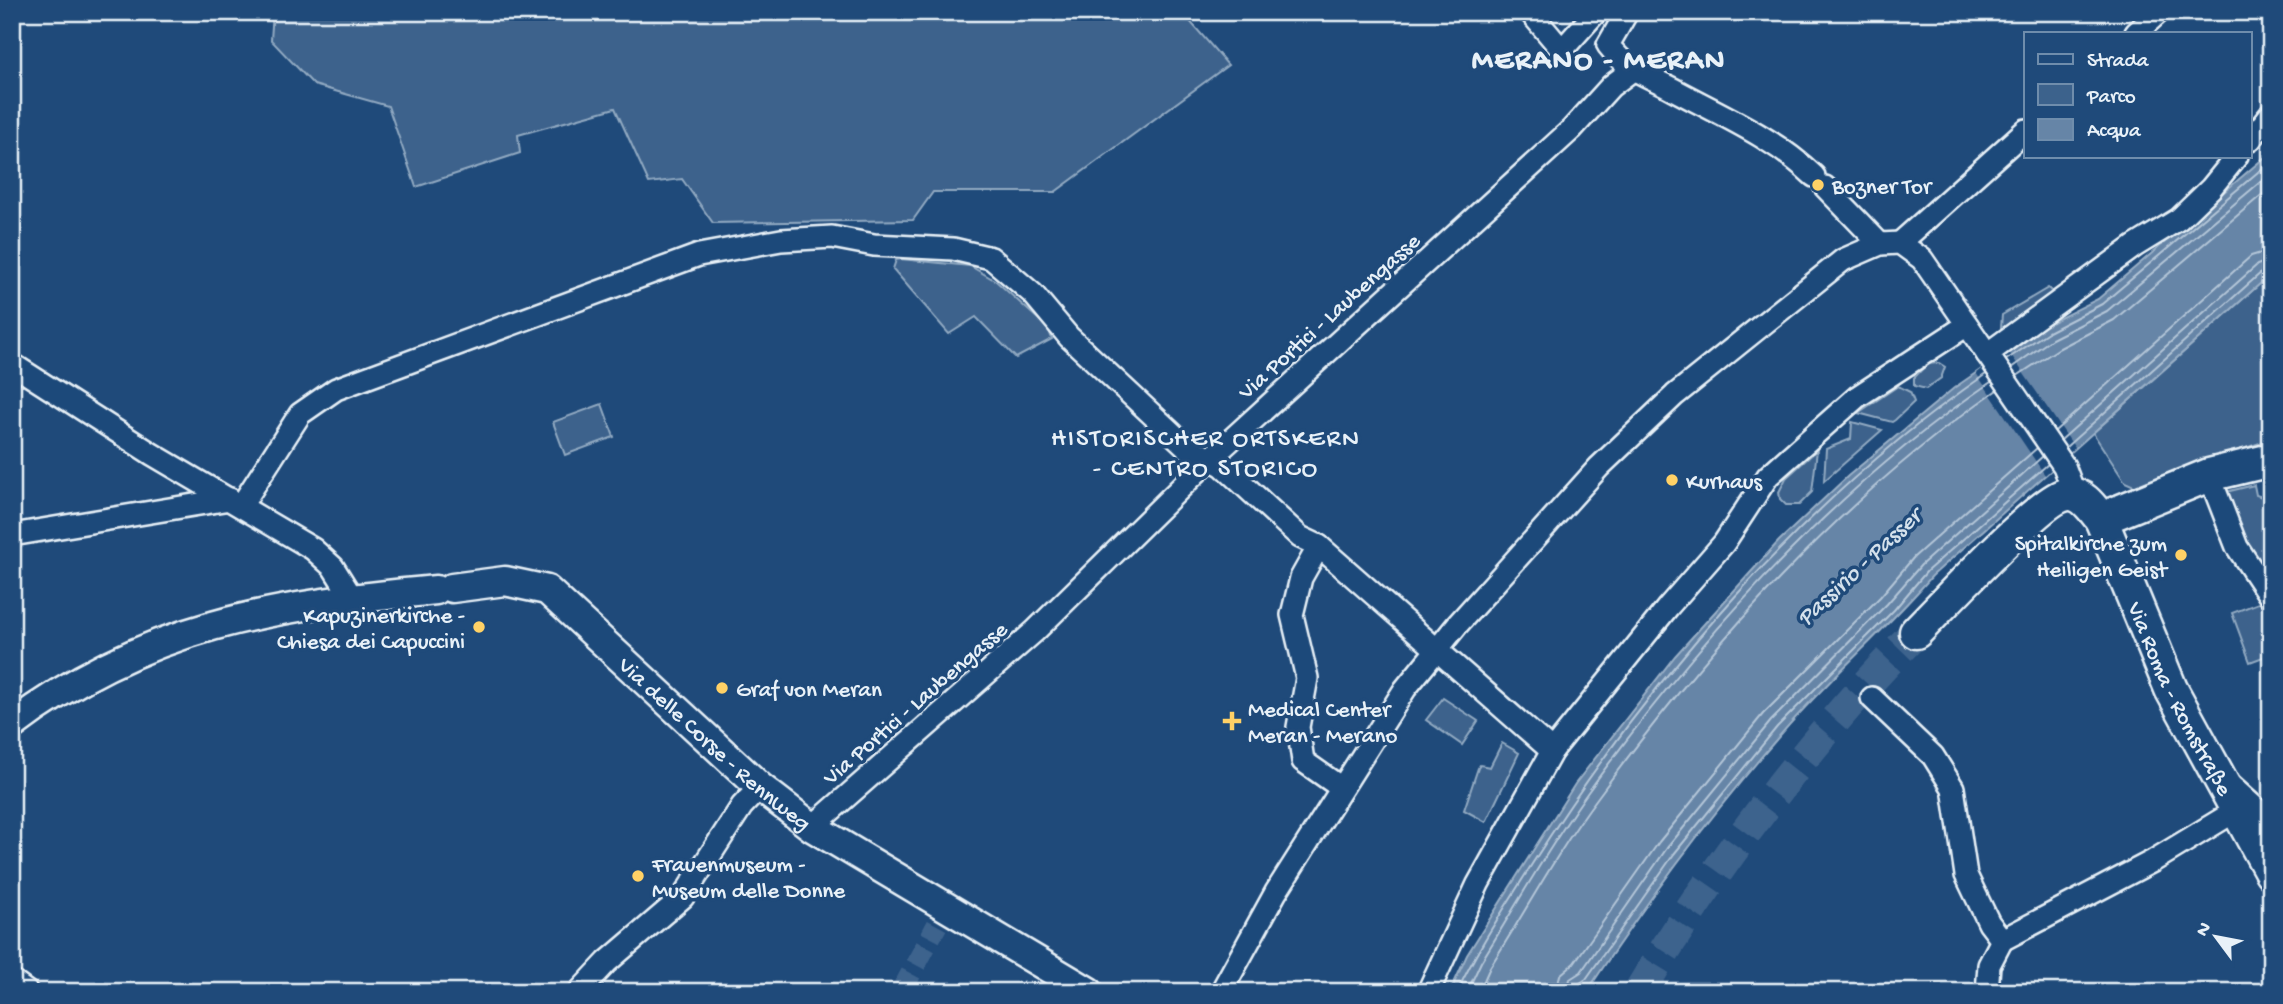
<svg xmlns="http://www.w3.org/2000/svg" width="2283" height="1004" viewBox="0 0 2283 1004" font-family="'Gochi Hand',sans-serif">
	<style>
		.green { fill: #3c628c; stroke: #92aac2; stroke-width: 2 }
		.water { fill: #6685a7; stroke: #9ab0c7; stroke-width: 2 }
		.pier { fill: #1f4a7a }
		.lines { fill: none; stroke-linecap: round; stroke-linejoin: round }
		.shore { stroke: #b4c6d8; stroke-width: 2 }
		.street-tunnel { stroke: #3d638d; stroke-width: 21; stroke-dasharray: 21 10; stroke-linecap: butt }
		.primary-tunnel { stroke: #3d638d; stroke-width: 32; stroke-dasharray: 32 16; stroke-linecap: butt }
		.street-casing { stroke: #e8f1f8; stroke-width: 26 }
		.secondary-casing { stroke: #e8f1f8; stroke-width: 33 }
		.primary-casing { stroke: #e8f1f8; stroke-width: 37 }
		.street { stroke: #1f4a7a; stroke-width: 21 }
		.secondary { stroke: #1f4a7a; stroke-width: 28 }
		.primary { stroke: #1f4a7a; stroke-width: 32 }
		.poi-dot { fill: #ffd166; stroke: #1f4a7a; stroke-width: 2.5 }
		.labels { text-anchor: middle; stroke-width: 7; stroke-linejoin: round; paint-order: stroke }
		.poi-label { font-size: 23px; fill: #e8f1f8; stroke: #1f4a7a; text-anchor: start }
		.street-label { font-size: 23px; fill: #e8f1f8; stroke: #1f4a7a }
		.water-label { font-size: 24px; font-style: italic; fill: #d4e1ec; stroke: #1f4a7a }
		.quarter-label { font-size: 26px; letter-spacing: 2px; fill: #e8f1f8; stroke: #1f4a7a }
		.district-label { font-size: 30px; font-weight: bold; letter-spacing: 2px; fill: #e8f1f8; stroke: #1f4a7a }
	</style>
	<rect width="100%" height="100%" fill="#1f4a7a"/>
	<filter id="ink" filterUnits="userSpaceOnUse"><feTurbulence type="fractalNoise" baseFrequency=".0143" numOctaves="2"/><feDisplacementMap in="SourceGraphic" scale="14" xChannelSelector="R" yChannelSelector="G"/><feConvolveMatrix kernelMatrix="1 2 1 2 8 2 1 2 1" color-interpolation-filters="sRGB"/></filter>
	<g filter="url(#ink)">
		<g class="green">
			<polygon points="273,12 1182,12 1228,65 1055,192 933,192 913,220 713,223 682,179 649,183 615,108 518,135 520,153 416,187 388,106 314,85 271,40"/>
			<polygon points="901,259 970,266 996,281 1048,328 1052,339 1016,358 976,317 949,334 893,269 896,260"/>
			<polygon points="2271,274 2271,439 2136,487 2125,482 2093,433"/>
			<polygon points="2048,288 2055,295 2007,331 2001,328 2002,315"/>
			<polygon points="1939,363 1945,367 1941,378 1926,389 1914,386 1914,378 1927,364"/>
			<polygon points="1898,386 1910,392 1914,402 1895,420 1892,422 1858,413"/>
			<polygon points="602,404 614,437 565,455 553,422"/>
			<polygon points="1852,422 1882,430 1824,481 1826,449 1851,439"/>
			<polygon points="1817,450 1812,492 1799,505 1786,505 1780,499 1779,492 1786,478"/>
			<polygon points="2254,485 2256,495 2271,500 2271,586 2246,548 2222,493"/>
			<polygon points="2261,602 2271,627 2271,654 2250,662 2232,613"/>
			<polygon points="1443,698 1478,721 1462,745 1426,720"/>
			<polygon points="1502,743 1519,753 1486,822 1464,810 1478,768 1480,765 1490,767"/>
		</g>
		<path class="water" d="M2271,152V274L1932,576C1885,631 1829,678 1782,733C1712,813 1649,898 1590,987L1570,992H1450L1467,955L1575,784L1675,656L1779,541L1848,476L1954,388L2044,326L2098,299Z"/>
		<polygon class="pier" points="2007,349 2075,448 2045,475 1976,373"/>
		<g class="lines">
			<g class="shore">
				<polyline points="2006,360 2048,332 2102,304 2271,161"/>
				<polyline points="2011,368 2052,339 2107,311 2271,173"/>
				<polyline points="2017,376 2058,349 2114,320 2271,187"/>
				<polyline points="2055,431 2251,256 2271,250"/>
				<polyline points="2061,440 2257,265 2271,260"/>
				<polyline points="2066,447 2263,271 2271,269"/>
				<path d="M1457,992C1478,947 1506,906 1532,864C1648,680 1806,498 1986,374"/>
				<path d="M1467,992L1481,962C1516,906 1549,846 1588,792C1699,638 1834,489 1991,382"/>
				<path d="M1479,992L1490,967C1526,911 1558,850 1598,797C1710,645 1841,498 1997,390"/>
				<polyline points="1556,992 1560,975 1574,963 1659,842 1763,714 1880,597 1914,557 2037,448"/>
				<polyline points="1567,992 1570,979 1581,972 1667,848 1771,721 1887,604 1921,565 2043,456"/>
				<polyline points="1575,992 1577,985 1586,979 1674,854 1777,727 1894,610 1927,571 2048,464"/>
			</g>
			<polyline class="street-tunnel" points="901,992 937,925"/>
			<path class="primary-tunnel" d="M1639,992C1717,862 1810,740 1916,632"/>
			<defs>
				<g id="street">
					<polyline points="1530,12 1562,50 1596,12"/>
					<path d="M1627,12L1608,45C1630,73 1644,73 1673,89C1723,116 1773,137 1814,176"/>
					<polyline points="2136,33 2159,12"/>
					<polyline points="2250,140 2271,114"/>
					<polyline points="1825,187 1880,244"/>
					<polyline points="1900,243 2026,130"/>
					<polyline points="1987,354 2135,246 2179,219 2211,188 2237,156"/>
					<polyline points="12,364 152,454 313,549 333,567 353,599"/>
					<polyline points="2209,475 2237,547 2271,598"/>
					<polyline points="241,506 300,414 336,389 699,255 781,240 832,237 874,245 953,249 991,258 1033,294 1069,337 1188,448 1222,465 1300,537 1319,546 1552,751"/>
					<polyline points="12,535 230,499"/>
					<polyline points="1319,546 1301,578 1292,615 1307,678 1298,727 1303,761 1340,787"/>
					<polyline points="1872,698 1933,756 1953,788 1966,875 1989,923 2002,940"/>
					<polyline points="2231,786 2271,822"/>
					<polyline points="812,827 1035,631 1210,459 1572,129 1611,86 1631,71"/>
					<polyline points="2002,940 2153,861 2237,810"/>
					<polyline points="12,981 27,992"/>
					<polyline points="579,992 607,962 683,897 742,806 760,787"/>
					<polyline points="1221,992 1276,892 1405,689 1457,625 1599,467 1675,395 1843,260 1880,244 1900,243 1922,259 2064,466 2075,495"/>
					<polyline points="1428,992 1478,884 1552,751 1668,607 1724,543 1768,476 1857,397 1967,325"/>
					<polyline points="1987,992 1989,965 2002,940"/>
				</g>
				<g id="secondary">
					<path id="s1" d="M452,588L505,581L547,590L760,787L812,827L1089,992"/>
					<path d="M12,725C144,625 276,605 436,590"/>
				</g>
				<g id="primary">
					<polyline points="2101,519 2209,475 2271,460"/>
					<path id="s2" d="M1916,632C1939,609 2043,496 2068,494C2083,493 2093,509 2101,519L2171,689L2271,872"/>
				</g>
			</defs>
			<use href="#street" class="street-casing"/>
			<use href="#secondary" class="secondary-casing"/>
			<use href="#primary" class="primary-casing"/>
			<use href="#street" class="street"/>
			<use href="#secondary" class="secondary"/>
			<use href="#primary" class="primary"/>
		</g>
	</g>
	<g class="poi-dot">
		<circle cx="1818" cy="185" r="7"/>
		<circle cx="1672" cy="480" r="7"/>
		<circle cx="2181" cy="555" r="7"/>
		<circle cx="479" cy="627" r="7"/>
		<circle cx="722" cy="688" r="7"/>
		<path d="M1228.5 710.5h7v7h7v7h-7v7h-7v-7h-7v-7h7z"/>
		<circle cx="638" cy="876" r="7"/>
	</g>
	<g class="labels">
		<g class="poi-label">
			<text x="1832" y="193">Bozner Tor</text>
			<text x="1686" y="488">Kurhaus</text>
			<text x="2167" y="550" text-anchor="end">Spitalkirche zum<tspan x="2167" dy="26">Heiligen Geist</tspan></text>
			<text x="465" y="622" text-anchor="end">Kapuzinerkirche -<tspan x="465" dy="26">Chiesa dei Capuccini</tspan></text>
			<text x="736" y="696">Graf von Meran</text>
			<text x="1248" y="716">Medical Center<tspan x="1248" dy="26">Meran - Merano</tspan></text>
			<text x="652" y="871">Frauenmuseum -<tspan x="652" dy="26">Museum delle Donne</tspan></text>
		</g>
		<g class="street-label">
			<text transform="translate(1328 315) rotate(-42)" y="8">Via Portici - Laubengasse</text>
			<text dy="8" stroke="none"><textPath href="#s2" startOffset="446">Via Roma - Romstraße</textPath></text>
			<text transform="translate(914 702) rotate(-41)" y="8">Via Portici - Laubengasse</text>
			<text dy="8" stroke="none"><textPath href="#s1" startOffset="324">Via delle Corse - Rennweg</textPath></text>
		</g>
		<g class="water-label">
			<text transform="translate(1858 566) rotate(-43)" y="8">Passirio - Passer</text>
		</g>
		<g class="quarter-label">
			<text x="1206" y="445">HISTORISCHER ORTSKERN<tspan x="1206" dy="30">- CENTRO STORICO</tspan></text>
		</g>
		<g class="district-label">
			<text x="1599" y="68">MERANO - MERAN</text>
		</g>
	</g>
	<rect width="2283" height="1004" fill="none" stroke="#1f4a7a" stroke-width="42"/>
	<rect x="21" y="21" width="2241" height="962" fill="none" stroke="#e8f1f8" stroke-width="2.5" filter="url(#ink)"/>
	<rect x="2024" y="32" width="228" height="126" fill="#1f4a7a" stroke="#6f8dac" stroke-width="2"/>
	<rect x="2038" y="54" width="35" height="10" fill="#1f4a7a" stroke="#6f8dac" stroke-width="2"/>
	<text x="2087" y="66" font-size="21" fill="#e8f1f8">Strada</text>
	<rect x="2038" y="84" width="35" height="21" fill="#3c628c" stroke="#6f8dac" stroke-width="2"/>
	<text x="2087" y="102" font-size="21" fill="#e8f1f8">Parco</text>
	<rect x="2038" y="119" width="35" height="21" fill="#6685a7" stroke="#6f8dac" stroke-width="2"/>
	<text x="2087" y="136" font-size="21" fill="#e8f1f8">Acqua</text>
	<g transform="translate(2216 937) rotate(302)" stroke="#1f4a7a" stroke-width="5" paint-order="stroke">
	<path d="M0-5L12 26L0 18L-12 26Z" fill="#e8f1f8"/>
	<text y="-10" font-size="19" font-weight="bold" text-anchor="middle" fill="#e8f1f8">N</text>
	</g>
</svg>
